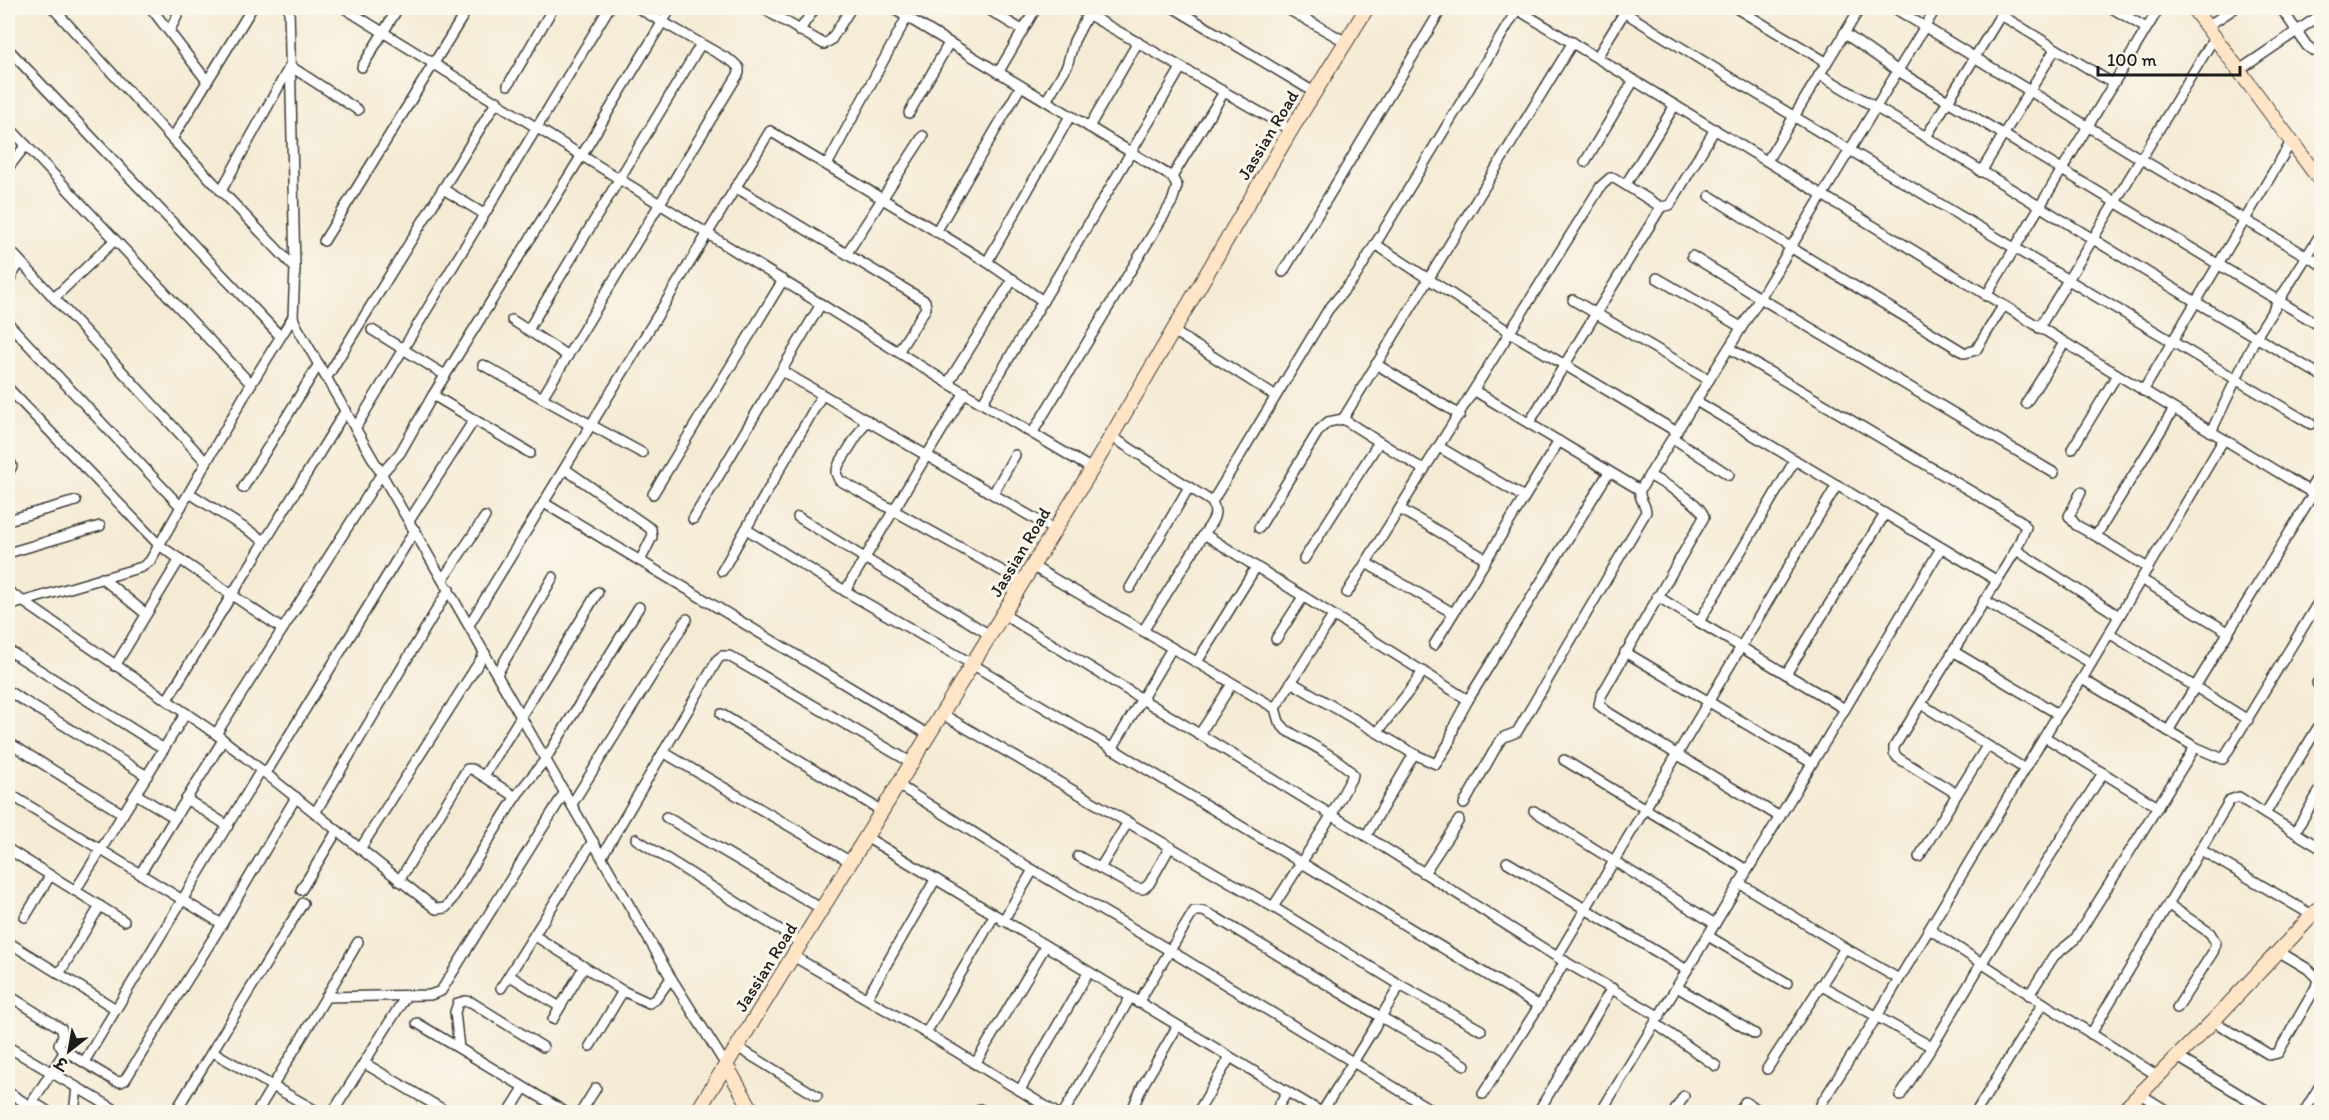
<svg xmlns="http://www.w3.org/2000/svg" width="2329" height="1120" viewBox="0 0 2329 1120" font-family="Itim,'Playpen Sans Deva',sans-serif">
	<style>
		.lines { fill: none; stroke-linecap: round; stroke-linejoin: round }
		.street-casing { stroke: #3d3b38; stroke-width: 12 }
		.secondary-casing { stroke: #3d3b38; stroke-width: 16 }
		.street { stroke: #fff; stroke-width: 9 }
		.secondary { stroke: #ffe4c6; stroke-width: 14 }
		.labels { text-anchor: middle; stroke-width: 6; stroke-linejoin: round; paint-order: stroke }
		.street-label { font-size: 18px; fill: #1c1c1c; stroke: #fbf7ec }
	</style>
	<rect width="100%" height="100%" fill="#fbf7ec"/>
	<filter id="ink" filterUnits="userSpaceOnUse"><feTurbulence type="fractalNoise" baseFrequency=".0167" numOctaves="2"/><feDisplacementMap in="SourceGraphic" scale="12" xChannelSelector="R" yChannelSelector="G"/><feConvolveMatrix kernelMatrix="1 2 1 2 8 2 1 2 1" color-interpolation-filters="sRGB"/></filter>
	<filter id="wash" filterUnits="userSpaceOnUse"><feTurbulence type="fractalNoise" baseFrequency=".008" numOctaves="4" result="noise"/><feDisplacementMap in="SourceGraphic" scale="24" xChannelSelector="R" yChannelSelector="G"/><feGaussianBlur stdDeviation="1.35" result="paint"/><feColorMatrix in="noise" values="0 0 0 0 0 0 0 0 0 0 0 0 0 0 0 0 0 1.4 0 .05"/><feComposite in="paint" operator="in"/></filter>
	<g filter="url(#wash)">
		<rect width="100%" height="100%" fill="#f5ebd5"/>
	</g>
	<g filter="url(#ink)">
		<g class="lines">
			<defs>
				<g id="street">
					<polyline points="53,8 172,139 295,268"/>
					<polyline points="151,8 207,81"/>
					<polyline points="289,8 295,268 293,317 296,325 671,978 726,1065"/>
					<polyline points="344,8 948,383 1092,469"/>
					<polyline points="762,8 824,44 831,40 851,8"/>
					<polyline points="892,8 1172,177"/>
					<polyline points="986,8 1022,30"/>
					<polyline points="1077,8 1291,130"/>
					<polyline points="1174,8 1314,92"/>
					<polyline points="1286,8 1346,42"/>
					<polyline points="1515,8 2322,499"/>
					<polyline points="1736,8 1826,62"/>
					<polyline points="1894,8 2141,159 2322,265"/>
					<polyline points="1936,8 1760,298 2054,473"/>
					<polyline points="2112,8 2146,28"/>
					<polyline points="2281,8 2307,46 2314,51 2322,51"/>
					<path d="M1624,12C1851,154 2082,287 2311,424"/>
					<polyline points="2001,15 2112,83"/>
					<polyline points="2206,27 2235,8"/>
					<polyline points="170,30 181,8"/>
					<polyline points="799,31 815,8"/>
					<polyline points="1844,33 1898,71 2322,327"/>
					<polyline points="8,49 280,336"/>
					<polyline points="1597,57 1627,8"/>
					<polyline points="362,67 398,8"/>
					<polyline points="2238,71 2322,14"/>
					<polyline points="998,73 1036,8"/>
					<polyline points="1819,74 1926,137 2005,8"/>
					<polyline points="508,85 553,8"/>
					<polyline points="1046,101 1067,66 1074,41 1088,14"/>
					<polyline points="909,113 949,43"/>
					<polyline points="8,126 251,384"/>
					<polyline points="1089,127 1138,42"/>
					<polyline points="1926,137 2196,302 2322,376"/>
					<polyline points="172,139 252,8"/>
					<polyline points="1767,161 1860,8"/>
					<polyline points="1585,162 1634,80"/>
					<polyline points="827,165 907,17"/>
					<polyline points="8,168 26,145"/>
					<polyline points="1981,172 2055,49"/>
					<polyline points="1626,184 1675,105"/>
					<polyline points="735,187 925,301 926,308 898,352"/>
					<polyline points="443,189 484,214"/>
					<polyline points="221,191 290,66 358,110"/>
					<polyline points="1710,196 1790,247 1965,353 1976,350 2003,306"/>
					<polyline points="936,232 1021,86"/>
					<polyline points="324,241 468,8"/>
					<polyline points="1375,244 1511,333 1677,432"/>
					<polyline points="8,248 206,462"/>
					<polyline points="847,253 923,136"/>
					<polyline points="987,262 1070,116"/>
					<polyline points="1283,272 1442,8"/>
					<polyline points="1657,278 1741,327"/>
					<polyline points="8,282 20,262"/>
					<polyline points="1986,296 2159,8"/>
					<polyline points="54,298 115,240"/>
					<polyline points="1573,300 1709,380"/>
					<polyline points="512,320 568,356"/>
					<polyline points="8,323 181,507"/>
					<polyline points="2039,328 2214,38"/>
					<polyline points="372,330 445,375"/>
					<polyline points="528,330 701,44"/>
					<polyline points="1173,331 1275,396"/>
					<polyline points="1729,348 2021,521 2026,527 2016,550 1894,747 1894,753 1898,758 1957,794 1919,857"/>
					<polyline points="1376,364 1460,415"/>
					<polyline points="483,365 542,398 739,73 739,68 733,62 638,8"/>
					<polyline points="782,371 1054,530"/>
					<polyline points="327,377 497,101"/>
					<polyline points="948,383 1013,279"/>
					<polyline points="8,388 159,545 282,629"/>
					<polyline points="1475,391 1640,490"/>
					<polyline points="2143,391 2291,142"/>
					<polyline points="433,395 530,453"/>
					<polyline points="542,398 642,453"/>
					<polyline points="1696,401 1996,580"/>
					<polyline points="983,402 1181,68"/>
					<polyline points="2026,403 2064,343"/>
					<polyline points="867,420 839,464 836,473 839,480 1022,582"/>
					<polyline points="1529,423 1661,207"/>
					<polyline points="356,427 609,8"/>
					<polyline points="1033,432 1172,202 1177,186 1172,177 1224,92"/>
					<polyline points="2211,432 2256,337 2322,232"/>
					<path d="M1111,436L1212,502C1219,515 1212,522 1204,534"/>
					<polyline points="1673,438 1729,475"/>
					<polyline points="2224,439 2082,679 2195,747 2223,759 2322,596"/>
					<polyline points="1439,447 1524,497"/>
					<polyline points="2072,449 2117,375"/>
					<polyline points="8,457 12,466 8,473"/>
					<polyline points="565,469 651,529 652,537 640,561"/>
					<polyline points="1424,470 1343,419 1573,42"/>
					<path d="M1649,475C1663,484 1701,502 1704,517L1601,696L1599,705L1609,713L1780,817"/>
					<polyline points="243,488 319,364"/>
					<polyline points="2309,491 2322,470"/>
					<polyline points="2081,492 2069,516 2076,525 2096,536"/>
					<polyline points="653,494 783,280"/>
					<polyline points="993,494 1015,455"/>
					<polyline points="194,496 265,541"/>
					<polyline points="1212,502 1328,310 1356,276 1518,8"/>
					<polyline points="544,503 929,735"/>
					<polyline points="1400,509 1486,559"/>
					<polyline points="1885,514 1786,674 1845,709 1941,548"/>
					<polyline points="798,517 990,635"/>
					<polyline points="693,519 821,304"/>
					<polyline points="8,520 76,501"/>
					<polyline points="409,521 474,420"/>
					<polyline points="1259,528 1319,430 1328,422 1343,419"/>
					<polyline points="746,529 845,591 972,664 1539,1006 1565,961"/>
					<polyline points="2016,550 2119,616"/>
					<polyline points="8,553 100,526"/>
					<polyline points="1304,559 1379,442"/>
					<polyline points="1366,563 1453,613"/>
					<polyline points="1032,566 1275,708 1333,616"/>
					<polyline points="2148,568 2096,536 2174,409"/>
					<polyline points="722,571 822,395"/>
					<polyline points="102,578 146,614"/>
					<polyline points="443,579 485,517"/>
					<polyline points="2141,579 2228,632"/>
					<polyline points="1130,588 1189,487"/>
					<polyline points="8,591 216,734 436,909 445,908 449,904 516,796 545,760 639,607"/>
					<polyline points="845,591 965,392"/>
					<polyline points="1347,593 1601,186 1610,178 1614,178 1661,207 1670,205 1715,129"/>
					<polyline points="1657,596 1699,622"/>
					<polyline points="1984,600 2091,663"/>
					<polyline points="8,606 142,567 150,561 251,384 293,317"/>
					<polyline points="1003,614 1366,836 1557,957 1660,1017"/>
					<polyline points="469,625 770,131 987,262 1043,301"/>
					<polyline points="1143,631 1204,534 1468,700 1609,472"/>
					<polyline points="2109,633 2248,720"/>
					<polyline points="1276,639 1303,597"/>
					<polyline points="1434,645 1559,441"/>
					<polyline points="8,650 164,749"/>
					<polyline points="1953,651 2058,714"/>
					<polyline points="1625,652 1812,763"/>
					<polyline points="1197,662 1256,567"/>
					<polyline points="115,666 180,559"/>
					<polyline points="497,674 553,577"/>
					<polyline points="1786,674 1699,622 1795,460"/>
					<polyline points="1291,682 1414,754 1436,764 1449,743 1455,724 1468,700"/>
					<polyline points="2317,683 2322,686"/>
					<polyline points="8,691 147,776"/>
					<polyline points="167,700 346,410"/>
					<polyline points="1921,704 2025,769"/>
					<path d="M1275,708L1279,722L1286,730C1300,738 1348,763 1353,775L1331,816L1273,907L1400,985L1481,1030"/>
					<polyline points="721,714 882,811"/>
					<polyline points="942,714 1273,907"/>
					<polyline points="2322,721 2265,814 2322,849"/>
					<polyline points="2168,731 2313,494"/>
					<path d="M1378,732C1392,711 1410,693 1423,671"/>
					<polyline points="216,734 382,473 400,453 433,395 582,155 671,8"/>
					<polyline points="1199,735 1232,684"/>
					<polyline points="2045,737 2158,807"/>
					<polyline points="8,742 123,814"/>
					<polyline points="1112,749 1172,648"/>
					<polyline points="663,752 851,862"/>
					<polyline points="1564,760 1747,870"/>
					<polyline points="266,773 415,530"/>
					<polyline points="484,776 598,592"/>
					<polyline points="898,785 1033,870 1169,950 1435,1112"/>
					<polyline points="8,793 222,924"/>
					<polyline points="136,794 175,818"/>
					<polyline points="1957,794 1987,746"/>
					<polyline points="186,799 228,826"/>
					<polyline points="572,804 687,619"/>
					<path d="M1464,804L1499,742L1504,737L1517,732L1646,512C1646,504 1638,499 1640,490L1760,298L1692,256"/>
					<polyline points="1534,811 1715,924"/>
					<polyline points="315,813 449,589"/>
					<polyline points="666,817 822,909"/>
					<polyline points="2295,832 2322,787"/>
					<polyline points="1366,836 1414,754"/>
					<polyline points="866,837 1321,1112"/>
					<polyline points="636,839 801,943"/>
					<polyline points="8,849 124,921"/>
					<polyline points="360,849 485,653"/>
					<polyline points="2201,850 2312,915"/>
					<polyline points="602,856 718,659 722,656 729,656 912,763"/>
					<polyline points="1078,856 1134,887 1143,889 1149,884 1170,847"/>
					<polyline points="1507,862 1687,970"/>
					<polyline points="1100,868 1128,822"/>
					<polyline points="1424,873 1459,820"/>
					<polyline points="140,874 223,740"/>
					<polyline points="399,881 467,769 472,769 516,797"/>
					<polyline points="1739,883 1845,948"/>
					<polyline points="301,890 337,831"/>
					<polyline points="75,891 186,713"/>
					<polyline points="2169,905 2210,933 2216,943 2213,952 2177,1008"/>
					<polyline points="25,917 50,876"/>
					<polyline points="1003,921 1033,870"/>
					<polyline points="1929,929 2043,1003 1976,1112"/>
					<polyline points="535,936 623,991 649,1003 656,999 671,978"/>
					<polyline points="1708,936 1787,983"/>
					<polyline points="8,942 116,1009"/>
					<polyline points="793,956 926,1033 1055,1112"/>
					<polyline points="1557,957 1837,485"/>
					<polyline points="59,974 100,906"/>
					<polyline points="510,976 560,1007"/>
					<polyline points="1400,985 1381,1017 1465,1065"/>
					<polyline points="1820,985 1932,1047 1981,964 2103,773"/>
					<polyline points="1677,987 1755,1034"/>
					<polyline points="501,988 593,841"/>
					<polyline points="8,995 62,1029 63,1036 59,1044 62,1049 115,1081 121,1082 125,1080 222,924 296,797"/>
					<polyline points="2029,995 2054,956 2075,939 2195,747"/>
					<polyline points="326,997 358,942"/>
					<polyline points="867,998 935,880"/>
					<polyline points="1138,1003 1194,911 1203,911 1215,917 1381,1017 1322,1112"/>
					<polyline points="2043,1003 2158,1076"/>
					<polyline points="553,1019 584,967"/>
					<polyline points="2213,1021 2270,1055 2278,1053 2316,987 2318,979 2308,969 2278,951"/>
					<polyline points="417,1023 565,1112"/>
					<polyline points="1656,1024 1716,1066"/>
					<polyline points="926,1033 994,916"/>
					<polyline points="2091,1034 2230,800 2239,797 2265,814"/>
					<polyline points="590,1046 623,991"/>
					<polyline points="8,1047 119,1112"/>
					<polyline points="737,1047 817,1096"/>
					<polyline points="459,1048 455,1012 458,1003 465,1001 471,1002 543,1047"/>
					<polyline points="213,1052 318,1112"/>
					<polyline points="2176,1056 2269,1112"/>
					<polyline points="84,1062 261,770"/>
					<polyline points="364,1063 447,1112"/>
					<polyline points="975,1064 1045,947"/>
					<polyline points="1767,1069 1845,948 1899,979"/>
					<polyline points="1020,1090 1088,973"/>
					<polyline points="8,1092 30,1106"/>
					<polyline points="1483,1094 1539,1006"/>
					<polyline points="2140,1094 2169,1112"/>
					<polyline points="1900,1096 1932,1047"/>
					<polyline points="33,1102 49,1112"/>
					<polyline points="180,1104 303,903"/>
					<polyline points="1821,1104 1871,1026 2058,714 2082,679"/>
					<polyline points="26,1112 65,1051"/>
					<polyline points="74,1112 77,1088"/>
					<polyline points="257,1112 326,997 430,995 441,991 565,792"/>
					<polyline points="333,1112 406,996"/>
					<polyline points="509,1112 524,1088"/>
					<polyline points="581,1112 596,1088"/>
					<polyline points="977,1112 980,1109"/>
					<polyline points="1064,1112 1130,998"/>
					<polyline points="1131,1112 1143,1085 1177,1027"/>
					<polyline points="1198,1112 1230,1057"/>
					<polyline points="1275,1112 1287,1092"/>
					<polyline points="1538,1112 1612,988"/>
					<polyline points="1601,1112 1845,709"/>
					<polyline points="1674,1112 1684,1096"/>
					<polyline points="1739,1112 1745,1102 1762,1112"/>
					<polyline points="2304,1112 2322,1082"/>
				</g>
				<g id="secondary">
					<polyline points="2193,8 2322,183"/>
					<polyline points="726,1065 753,1112"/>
					<polyline points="697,1112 1092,469 1291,130 1367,8"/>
					<polyline points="2122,1112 2213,1021 2322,905"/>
				</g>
			</defs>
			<use href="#street" class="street-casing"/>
			<use href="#secondary" class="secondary-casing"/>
			<use href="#street" class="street"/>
			<use href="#secondary" class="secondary"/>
		</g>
	</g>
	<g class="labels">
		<g class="street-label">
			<text transform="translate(1268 135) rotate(-59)" y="6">Jassian Road</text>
			<text transform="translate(1020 552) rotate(-59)" y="6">Jassian Road</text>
			<text transform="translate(766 967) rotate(-58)" y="6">Jassian Road</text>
		</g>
	</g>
	<rect width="2329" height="1120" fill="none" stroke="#fbf7ec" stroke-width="30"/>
	<g transform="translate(69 1051) rotate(211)" stroke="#fbf7ec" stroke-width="4.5" paint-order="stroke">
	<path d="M0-4.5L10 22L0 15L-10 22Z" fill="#1c1c1c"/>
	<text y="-9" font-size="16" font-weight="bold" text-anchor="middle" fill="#1c1c1c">उ</text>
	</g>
	<path d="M2098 66v9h142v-9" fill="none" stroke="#1c1c1c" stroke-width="3"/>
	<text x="2107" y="66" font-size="18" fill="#1c1c1c" stroke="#fbf7ec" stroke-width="4.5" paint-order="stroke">100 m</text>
</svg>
